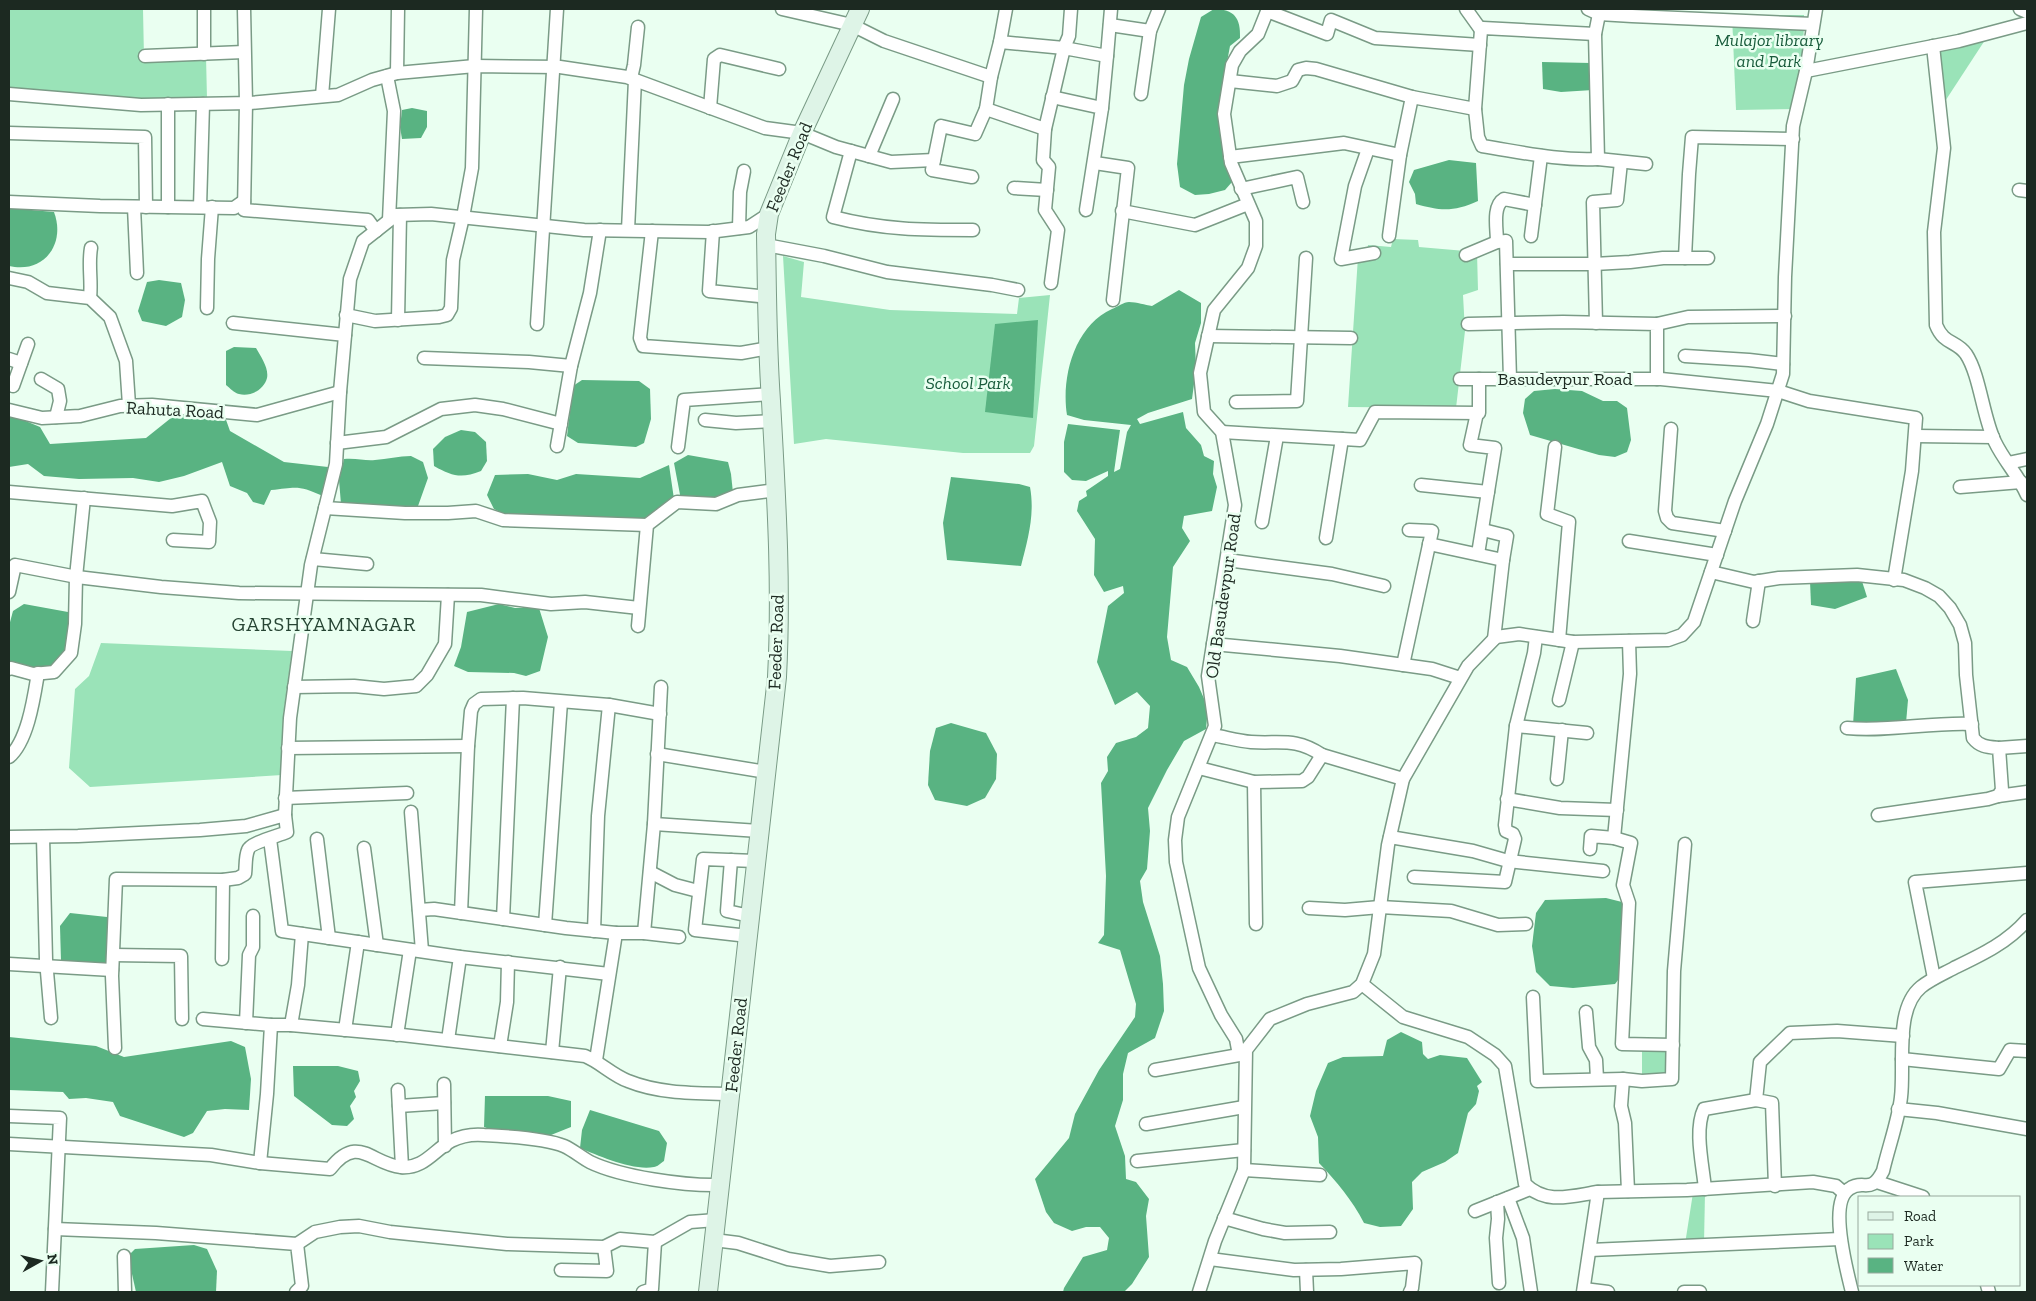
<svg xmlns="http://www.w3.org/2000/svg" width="2036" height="1301" viewBox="0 0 2036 1301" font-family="'Zilla Slab',serif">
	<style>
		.green { fill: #9ae3b8 }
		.water { fill: #59b382 }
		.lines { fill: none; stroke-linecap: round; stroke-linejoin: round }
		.street-casing { stroke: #7a9b86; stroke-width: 15 }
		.secondary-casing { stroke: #7a9b86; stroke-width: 20 }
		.street { stroke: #fff; stroke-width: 12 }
		.secondary { stroke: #def4e7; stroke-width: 18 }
		.labels { text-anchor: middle; stroke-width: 5; stroke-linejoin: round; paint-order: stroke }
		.park-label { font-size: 18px; font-style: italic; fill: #195c3c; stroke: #eafff1 }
		.street-label { font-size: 18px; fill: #1c2921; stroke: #eafff1 }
		.quarter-label { font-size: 20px; letter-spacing: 1px; fill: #264433; stroke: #eafff1 }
	</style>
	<rect width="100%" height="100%" fill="#eafff1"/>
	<g class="green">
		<polygon points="9,9 143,9 144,58 206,56 207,99 154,102 9,88"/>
		<polygon points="1732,15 1804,15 1802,109 1736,110"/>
		<polygon points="1987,37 1938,112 1926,50"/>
		<polygon points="1393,239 1418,240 1419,247 1477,252 1478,290 1463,295 1465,331 1456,408 1348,407 1358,257 1367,254 1368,245 1391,247"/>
		<polygon points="783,256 804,262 801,297 890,310 1017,314 1019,298 1050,295 1034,446 1030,453 963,453 826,439 794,444"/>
		<polygon points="101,643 292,651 283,717 282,775 90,787 69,768 75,689 89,676"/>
		<polygon points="1673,1045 1672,1079 1642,1081 1642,1047"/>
		<polygon points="1693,1193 1705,1193 1704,1243 1685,1244"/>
	</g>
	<g class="water">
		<path d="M1214,9C1234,9 1241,18 1240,38L1230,46L1220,100L1232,182L1225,190L1209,194L1195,195L1180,187L1177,164L1184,85L1189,59L1201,17Z"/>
		<polygon points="1542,62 1591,63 1593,90 1561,92 1543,89"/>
		<polygon points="412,108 427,111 427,127 421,138 402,139 400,127 402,110"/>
		<path d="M1449,160L1476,163L1478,201C1454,212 1440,211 1416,204L1415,194L1409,182L1414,170Z"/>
		<path d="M9,208L54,212C66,244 44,274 9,266Z"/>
		<polygon points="159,280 181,283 185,300 182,317 166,326 142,321 138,311 147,282"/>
		<path d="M1179,290L1201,303V323L1195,343L1196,369L1192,399L1148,413L1137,419L1140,424L1183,412L1186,428L1201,445L1204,456L1214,461L1213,474L1217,487L1212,511L1184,516L1182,528L1190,541L1173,567L1167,637L1171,660L1187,667L1199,687L1208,708L1206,729L1184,741L1167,770L1148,808L1150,831L1147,869L1140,881L1143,902L1160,956L1163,984L1164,1011L1155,1038L1128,1053L1123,1074V1100L1115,1126L1125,1156L1126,1179L1136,1182L1149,1199L1146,1216L1149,1257L1132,1284L1124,1292H1063L1064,1288L1083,1257L1107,1250L1109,1238L1100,1227H1086L1072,1231L1054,1223L1046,1212L1035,1179L1069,1138L1075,1114L1099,1070L1135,1017L1136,1004L1120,950L1098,943L1104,935L1106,876L1101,783L1108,771L1107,757L1116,743L1136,737L1148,728L1150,706L1137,692L1115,705L1097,662L1108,606L1124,593L1123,586L1104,592L1094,575L1095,539L1077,511L1079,501L1087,496L1086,491L1108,476V471L1086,481L1072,480L1064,472V442L1068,424L1120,430L1114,472L1120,469L1127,432L1131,425L1084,420L1067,415C1061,378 1074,326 1112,309C1117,307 1124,302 1129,302C1137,302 1145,305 1152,306Z"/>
		<polygon points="1038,320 1033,418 985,412 995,324"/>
		<path d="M234,347L256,348C261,357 269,368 267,378C264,390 250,397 239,394C234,393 230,388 226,385V351Z"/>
		<polygon points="582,380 639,381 650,389 651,419 644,443 636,447 578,443 567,436 573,386"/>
		<polygon points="1555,389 1582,391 1603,401 1617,401 1627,408 1631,440 1627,452 1615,457 1599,455 1530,435 1523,413 1525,399 1534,391"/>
		<path d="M184,413L225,417L230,431L284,462L328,467L323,496C299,485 297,487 271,490L264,505L253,502L247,493L230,486L222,462L184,476L159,482L133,478L79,479L44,476L28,464L9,467V414L40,427L50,444L146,438L171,418Z"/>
		<path d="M461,430L475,432L486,442L487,461L481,471C461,479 452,476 434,466L433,449L445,437Z"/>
		<polygon points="688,455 728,462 731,474 733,493 713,501 681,500 674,463"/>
		<path d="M411,456L423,462L428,478L418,506L397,510L341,504L339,480L344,459C357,458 365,461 375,460C387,459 399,456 411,456Z"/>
		<polygon points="669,465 674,499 645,522 506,515 494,509 487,495 495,475 528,474 557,480 576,474 640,478"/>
		<path d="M951,477L1019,484L1030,487C1035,514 1028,539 1021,566L947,560L943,523Z"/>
		<polygon points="1861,578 1867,597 1835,609 1811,605 1810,581"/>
		<path d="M24,604L68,612C71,634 69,648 54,666C38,668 24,669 9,663V626L13,611Z"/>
		<polygon points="499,604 515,608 539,608 548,637 540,671 526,676 514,673 468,672 454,666 461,647 467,612"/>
		<polygon points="1896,669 1908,700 1906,723 1853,725 1856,678"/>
		<polygon points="951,723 986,733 997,754 996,779 985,798 967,806 935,800 928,785 930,751 936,728"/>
		<polygon points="1606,898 1622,902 1626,916 1622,975 1615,984 1573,988 1550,986 1536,972 1532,946 1536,913 1545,900"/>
		<polygon points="70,913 107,917 111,933 107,965 61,961 60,926"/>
		<path d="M1401,1032L1422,1042L1423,1054L1428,1059L1440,1055L1467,1058L1482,1082L1477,1086L1479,1091L1476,1104L1468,1113L1458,1153L1445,1162L1422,1172L1412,1182L1413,1209L1401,1226L1380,1227L1364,1223C1352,1200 1337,1182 1319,1163L1318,1137L1310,1116L1316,1091L1328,1063L1343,1057L1383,1056L1387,1040Z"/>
		<polygon points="9,1037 96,1046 124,1057 231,1041 245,1047 251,1079 249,1110 225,1109 207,1111 193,1133 184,1137 120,1116 113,1102 86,1098 69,1099 63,1092 9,1090"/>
		<polygon points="293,1066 338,1066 358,1071 360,1081 354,1091 356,1097 350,1106 354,1119 347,1126 332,1125 294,1096"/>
		<polygon points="485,1096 548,1096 571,1101 571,1127 551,1135 495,1131 484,1127"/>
		<path d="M590,1110L659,1131L667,1143L664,1161C661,1163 657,1167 654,1167C633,1171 599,1156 580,1148L582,1130Z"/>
		<polygon points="194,1245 207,1249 217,1271 216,1292 136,1292 128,1256 135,1249"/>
	</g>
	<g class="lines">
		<defs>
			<g id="street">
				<polyline points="244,9 246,103 244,210 368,220 376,231"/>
				<polyline points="782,9 852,25 884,41 991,77"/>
				<polyline points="1466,9 1481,30"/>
				<polyline points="1588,9 1599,14 1632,16 1813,24"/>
				<polyline points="2020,9 2027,12"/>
				<polyline points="1267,11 1327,34 1331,20 1375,38 1480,45"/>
				<polyline points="1110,25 1150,31"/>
				<polyline points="1000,42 1006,9"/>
				<path d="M1933,46L1944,148L1934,232L1936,325C1944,345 1956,340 1966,354C1980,375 1983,418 1995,442C2004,461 2019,476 2027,495"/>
				<polyline points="204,54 204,9"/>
				<polyline points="145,56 244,52"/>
				<polyline points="1806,71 1959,41 2027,23"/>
				<polyline points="397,73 398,9"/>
				<polyline points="387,76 394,111 389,220"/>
				<polyline points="631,78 634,65 638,27"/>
				<polyline points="1230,81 1277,86 1292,81 1298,70 1306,68 1316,69 1412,97"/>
				<polyline points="9,94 141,105 250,103 338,95 372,80 397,73 475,66 560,67 627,77 765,128 802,133 836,147 891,162 934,160"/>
				<polyline points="1141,94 1150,31 1159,9"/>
				<polyline points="322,96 329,9"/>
				<polyline points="1052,97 1102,108 1086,210"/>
				<polyline points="168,104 168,207"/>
				<polyline points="710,108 714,59 720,55 779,69"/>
				<polyline points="1102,108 1107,56"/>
				<polyline points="986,109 1045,129"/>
				<path d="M1475,109L1478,137L1482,146C1521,152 1559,161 1598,159L1595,34L1599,14"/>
				<polyline points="9,133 145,137 146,207"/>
				<polyline points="1368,149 1355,186 1341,259 1374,253"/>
				<path d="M851,151L833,217C883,230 922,230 973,230"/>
				<polyline points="869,156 893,99"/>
				<polyline points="1230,157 1344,143 1400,155 1412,97 1475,109 1481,30 1483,28 1595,34"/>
				<polyline points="1598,159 1646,164"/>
				<polyline points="1095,163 1128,168 1113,300"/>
				<polyline points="972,177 932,170 941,126 975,134 986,109 991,77 1000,42 1064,48 1069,36 1071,9"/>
				<polyline points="1014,188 1047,190"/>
				<polyline points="1241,189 1297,177 1303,202"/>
				<polyline points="2019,190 2027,191"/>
				<polyline points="9,202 100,206 234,208 244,201"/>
				<polyline points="134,207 137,273"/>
				<polyline points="200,207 203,104"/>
				<polyline points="1122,211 1195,225 1248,204"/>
				<polyline points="739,228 740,192 744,171"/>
				<polyline points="628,230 635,80"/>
				<polyline points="652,231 640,338 643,346 741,353 769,348"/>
				<polyline points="713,231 709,291 768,297"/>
				<polyline points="1389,236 1400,155"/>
				<polyline points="1531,236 1541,156"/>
				<path d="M1497,242C1497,229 1492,206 1504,199L1535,205"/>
				<polyline points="766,245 824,256 887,272 992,285 1018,290"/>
				<polyline points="1466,255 1497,242 1506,241 1510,379"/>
				<polyline points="1685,258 1689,174 1692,137 1793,139"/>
				<polyline points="1507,264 1594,264 1630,262 1663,258 1708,258"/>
				<polyline points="9,278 28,282 47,293 90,298 110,317 126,361 129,405"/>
				<polyline points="1051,283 1058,230 1045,210 1049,167 1043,160 1045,129 1064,48 1107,56 1111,9"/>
				<path d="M90,298C92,281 88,265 91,248"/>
				<polyline points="207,308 208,259 212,207"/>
				<polyline points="346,315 375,321 439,317 447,315 451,308 453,260 463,217 472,168 476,9"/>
				<polyline points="398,320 400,215"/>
				<polyline points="233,323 345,335"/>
				<polyline points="1596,323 1593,202 1617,200 1621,162"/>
				<polyline points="537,324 557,9"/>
				<polyline points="1468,324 1563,322 1657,324 1657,379"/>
				<polyline points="1657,324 1688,317 1785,316"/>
				<polyline points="1208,336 1351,338"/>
				<polyline points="1685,356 1749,360 1783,364"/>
				<polyline points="424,358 529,362 571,366"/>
				<polyline points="9,359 21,363"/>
				<polyline points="41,379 58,389 60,401 56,417"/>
				<polyline points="1460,379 1479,379"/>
				<polyline points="13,386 28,344"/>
				<polyline points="1236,402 1297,401 1306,258"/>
				<polyline points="9,410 42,418 80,416 120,406 152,405 257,415 340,392"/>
				<polyline points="1477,413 1470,445 1495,448 1478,554"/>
				<polyline points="705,420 736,423 772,421"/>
				<polyline points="1671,429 1665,511 1667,518 1672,523 1725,531"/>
				<polyline points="1222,432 1360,440 1375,412 1479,413 1479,379 1661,379 1778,391 1809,401 1916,418 1912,471 1894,580"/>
				<polyline points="1916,436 1993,437"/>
				<polyline points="337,443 386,437 441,409 475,405 503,409 561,424"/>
				<polyline points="557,446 571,366 590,293 600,230"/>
				<polyline points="678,447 684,400 770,394"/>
				<polyline points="1555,447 1547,514 1569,522 1559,640"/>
				<polyline points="2008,463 2027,459"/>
				<polyline points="1421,485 1488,492"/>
				<polyline points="1960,487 2021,482"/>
				<polyline points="9,492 172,506 202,501 210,522 209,542 173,540"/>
				<polyline points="325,508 405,513 448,513 476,511 503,520 647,525"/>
				<polyline points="1262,522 1277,436"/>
				<polyline points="1483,530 1507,536 1503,560 1494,639"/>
				<polyline points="1326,538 1342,439"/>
				<polyline points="1629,541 1717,555"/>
				<polyline points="1429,544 1503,560"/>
				<polyline points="313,559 367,564"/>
				<polyline points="1227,560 1332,574 1384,586"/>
				<path d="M1711,572L1754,582L1779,578L1857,575L1904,580L1925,588L1939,596L1950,608L1960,625L1965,643L1966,675L1973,738C1980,747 1988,747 1999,748L2002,790L1998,796L1988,799L1878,815"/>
				<polyline points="9,592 15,565 77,577 161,587 239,593 481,595 551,604 585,602 639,608"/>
				<polyline points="1753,621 1759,581"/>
				<polyline points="638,626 647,525 677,502 716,504 738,495 777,490"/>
				<polyline points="1213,644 1340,656 1432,669 1460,678"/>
				<polyline points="1403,665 1432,531 1409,530"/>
				<polyline points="9,669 11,668 33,674 54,672 71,653 75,624 76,577 84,498"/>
				<polyline points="294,687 354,686 384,689 416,686 427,675 445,644 448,595"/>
				<polyline points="1559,700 1573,642"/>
				<polyline points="1516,726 1587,733"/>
				<path d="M1847,728C1889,732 1930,722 1972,724"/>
				<path d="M1212,735C1225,737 1238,741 1251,742C1280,744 1295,737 1322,755"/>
				<polyline points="288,748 468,746"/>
				<polyline points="1999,748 2027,746"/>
				<polyline points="657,754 766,772"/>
				<path d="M9,757C28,741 34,697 38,673"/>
				<polyline points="1199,768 1254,782 1302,781 1308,777 1322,755 1403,779"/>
				<polyline points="1557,779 1562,730"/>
				<polyline points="1254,782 1256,924"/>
				<polyline points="1998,796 2027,792"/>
				<polyline points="285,798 407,793"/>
				<polyline points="1507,799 1560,808 1617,810"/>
				<polyline points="411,812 422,951"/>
				<polyline points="285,815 290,718 311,565 336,464 340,392 350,279 363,241 396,215 431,214 584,230 709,232 749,227 769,214"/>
				<polyline points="654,824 759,831"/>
				<path d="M9,837L78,836L200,830L246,826L285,815L287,832C278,836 250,843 248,850C245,857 246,867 245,874L238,878L223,880L116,879L112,976L115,1048"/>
				<polyline points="43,837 46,960 51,1018"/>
				<polyline points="1390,837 1473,851 1508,861 1603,871"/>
				<polyline points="1614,838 1630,674 1629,641"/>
				<polyline points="270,839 282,931 460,957 609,974"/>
				<polyline points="317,839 329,938"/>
				<polyline points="364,848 377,945"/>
				<polyline points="1590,849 1591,836 1614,838 1631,843 1623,885 1629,903 1622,1044 1673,1045"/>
				<polyline points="731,860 727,911 750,916"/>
				<polyline points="650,872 675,885 698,891"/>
				<polyline points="1414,877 1505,882 1515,839 1513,834 1506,831 1505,825 1516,726 1534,653 1536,637"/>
				<polyline points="1309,908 1345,910 1380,907 1451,911 1498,925 1526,924"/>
				<polyline points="419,910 434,909 566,928 616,933"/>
				<polyline points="461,913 468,746 471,711 474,704 481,699 523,698 609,705 660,714"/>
				<polyline points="503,919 513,698"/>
				<polyline points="545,925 561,702"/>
				<polyline points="594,931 598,816 609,705"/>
				<polyline points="644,933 654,824 661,687"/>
				<polyline points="748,936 695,930 703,859 755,861"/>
				<polyline points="113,955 181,956 182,1019"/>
				<polyline points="222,959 223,880"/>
				<polyline points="9,964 112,970"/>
				<polyline points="1934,978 1915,882 2027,873"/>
				<path d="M1362,984L1403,1017L1468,1037L1495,1055L1505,1066L1525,1184C1546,1205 1571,1196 1598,1192L1583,1292"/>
				<polyline points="1533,997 1537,1081 1623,1079"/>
				<polyline points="1586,1012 1589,1047 1596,1060 1597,1079"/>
				<polyline points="203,1019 271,1025 267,1094 260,1163"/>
				<polyline points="246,1023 249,955 253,947 253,916"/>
				<path d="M271,1025H291L402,1035L585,1056C600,1062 612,1075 628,1081C660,1094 696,1093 730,1094"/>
				<polyline points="291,1025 298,985 302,934"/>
				<polyline points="345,1030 358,942"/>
				<polyline points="397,1035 410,950"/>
				<polyline points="448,1040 460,957"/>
				<polyline points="500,1046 507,1002 508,962"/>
				<polyline points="552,1052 560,967"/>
				<polyline points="1239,1055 1236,1039 1221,1015 1199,968 1176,862 1175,840 1178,817 1215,726 1208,676 1235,505 1222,432 1204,412 1200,373 1214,310 1248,268 1256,246 1256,221 1231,163 1224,114 1232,65 1240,51 1258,34 1268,9"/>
				<polyline points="1902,1059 1999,1069 2010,1050 2027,1051"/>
				<polyline points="596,1060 616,933 644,933 679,937"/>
				<polyline points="1155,1070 1239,1055 1245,1051"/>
				<polyline points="444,1084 445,1146"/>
				<polyline points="398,1090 402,1167"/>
				<polyline points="399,1106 444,1103"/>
				<polyline points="1898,1109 1937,1113 2027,1129"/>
				<polyline points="9,1116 60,1118 52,1292"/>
				<polyline points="1146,1124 1244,1107"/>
				<path d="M9,1144L211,1155L260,1163L330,1169C358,1133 371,1164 401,1167C424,1169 434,1150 451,1141C461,1136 473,1134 484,1135C505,1136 545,1138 564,1146C573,1150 581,1157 590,1162C621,1177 685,1186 720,1185"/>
				<polyline points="1137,1161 1244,1150"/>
				<polyline points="1244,1170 1320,1175"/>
				<polyline points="1877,1182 1923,1197"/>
				<polyline points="1775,1186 1772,1103 1756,1100 1760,1062 1790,1033 1837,1031 1903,1036"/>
				<path d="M1705,1189C1703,1166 1694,1130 1704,1109L1756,1100"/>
				<polyline points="1628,1191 1625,1123 1621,1106 1623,1079 1642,1081 1672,1079 1674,971 1685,844"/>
				<polyline points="1598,1192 1687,1190 1813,1182 1836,1186 1844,1193"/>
				<polyline points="1508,1198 1523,1238 1531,1292"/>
				<polyline points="1497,1202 1498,1219 1496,1238 1499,1283"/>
				<polyline points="1475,1211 1530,1189"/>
				<polyline points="1224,1218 1263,1229 1285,1233 1330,1232"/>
				<polyline points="55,1229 156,1233 297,1244 302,1286 296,1292"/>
				<polyline points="714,1240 738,1243 788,1259 830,1266 879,1262"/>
				<polyline points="297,1244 315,1232 340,1227 359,1226 390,1232 507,1244 604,1247 620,1239 655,1242 690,1222 716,1220"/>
				<polyline points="1590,1250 1840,1239"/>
				<polyline points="124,1256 125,1292"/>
				<polyline points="1210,1259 1294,1270 1341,1269 1415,1263 1412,1288 1410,1292"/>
				<polyline points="561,1270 607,1271 604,1247"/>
				<polyline points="1306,1270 1307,1292"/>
				<polyline points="1987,1285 1989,1292"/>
				<polyline points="1584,1289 1608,1292"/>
				<polyline points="643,1292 652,1289 655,1242"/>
				<polyline points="1199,1292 1215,1241 1244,1170 1246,1050 1270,1019 1307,1004 1353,992 1362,984 1374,954 1388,845 1403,779 1468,666 1496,637 1519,634 1573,642 1668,640 1682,635 1694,622 1735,501 1767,424 1783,374 1785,277 1793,126 1806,71 1816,9"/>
				<polyline points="1684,1292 1700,1292"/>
				<path d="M1852,1292C1847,1271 1828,1203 1849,1189C1864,1178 1870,1196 1883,1171C1888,1149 1899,1118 1901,1097C1905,1065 1894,1009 1921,987C1931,979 1943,974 1954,968C1981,955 2007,943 2027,920"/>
			</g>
			<path id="secondary" d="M708,1292L777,677C782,584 776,493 771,401C767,345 767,289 766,234L769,214L802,133L860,9"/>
		</defs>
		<use href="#street" class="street-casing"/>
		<use href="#secondary" class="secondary-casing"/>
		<use href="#street" class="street"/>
		<use href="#secondary" class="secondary"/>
	</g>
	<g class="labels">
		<g class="park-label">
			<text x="1769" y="46">Mulajor library<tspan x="1769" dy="21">and Park</tspan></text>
			<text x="968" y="389">School Park</text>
		</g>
		<g class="street-label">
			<text transform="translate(789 167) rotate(-68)" y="6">Feeder Road</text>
			<text x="1565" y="385">Basudevpur Road</text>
			<text transform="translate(175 410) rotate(3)" y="6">Rahuta Road</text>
			<text transform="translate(1223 596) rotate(-82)" y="6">Old Basudevpur Road</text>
			<text transform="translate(776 642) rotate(-88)" y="6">Feeder Road</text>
			<text transform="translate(736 1045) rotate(-84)" y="6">Feeder Road</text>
		</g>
		<g class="quarter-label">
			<text x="324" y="631">GARSHYAMNAGAR</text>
		</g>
	</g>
	<rect width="2036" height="1301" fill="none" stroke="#1c2921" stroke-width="20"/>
	<rect x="1858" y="1196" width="162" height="90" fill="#eafff1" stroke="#98a99e"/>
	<rect x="1868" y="1212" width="25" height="8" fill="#def4e7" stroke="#98a99e"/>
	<text x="1904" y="1221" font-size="15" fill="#1c2921">Road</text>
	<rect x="1868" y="1234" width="25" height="15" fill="#9ae3b8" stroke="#98a99e"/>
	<text x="1904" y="1246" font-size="15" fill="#1c2921">Park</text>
	<rect x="1868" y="1258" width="25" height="15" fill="#59b382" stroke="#98a99e"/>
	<text x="1904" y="1271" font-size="15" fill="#1c2921">Water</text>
	<g transform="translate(40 1261) rotate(82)" stroke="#eafff1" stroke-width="4" paint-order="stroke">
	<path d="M0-4L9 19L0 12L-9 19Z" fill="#1c2921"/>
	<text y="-8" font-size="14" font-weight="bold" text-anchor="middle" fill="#1c2921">N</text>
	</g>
</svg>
